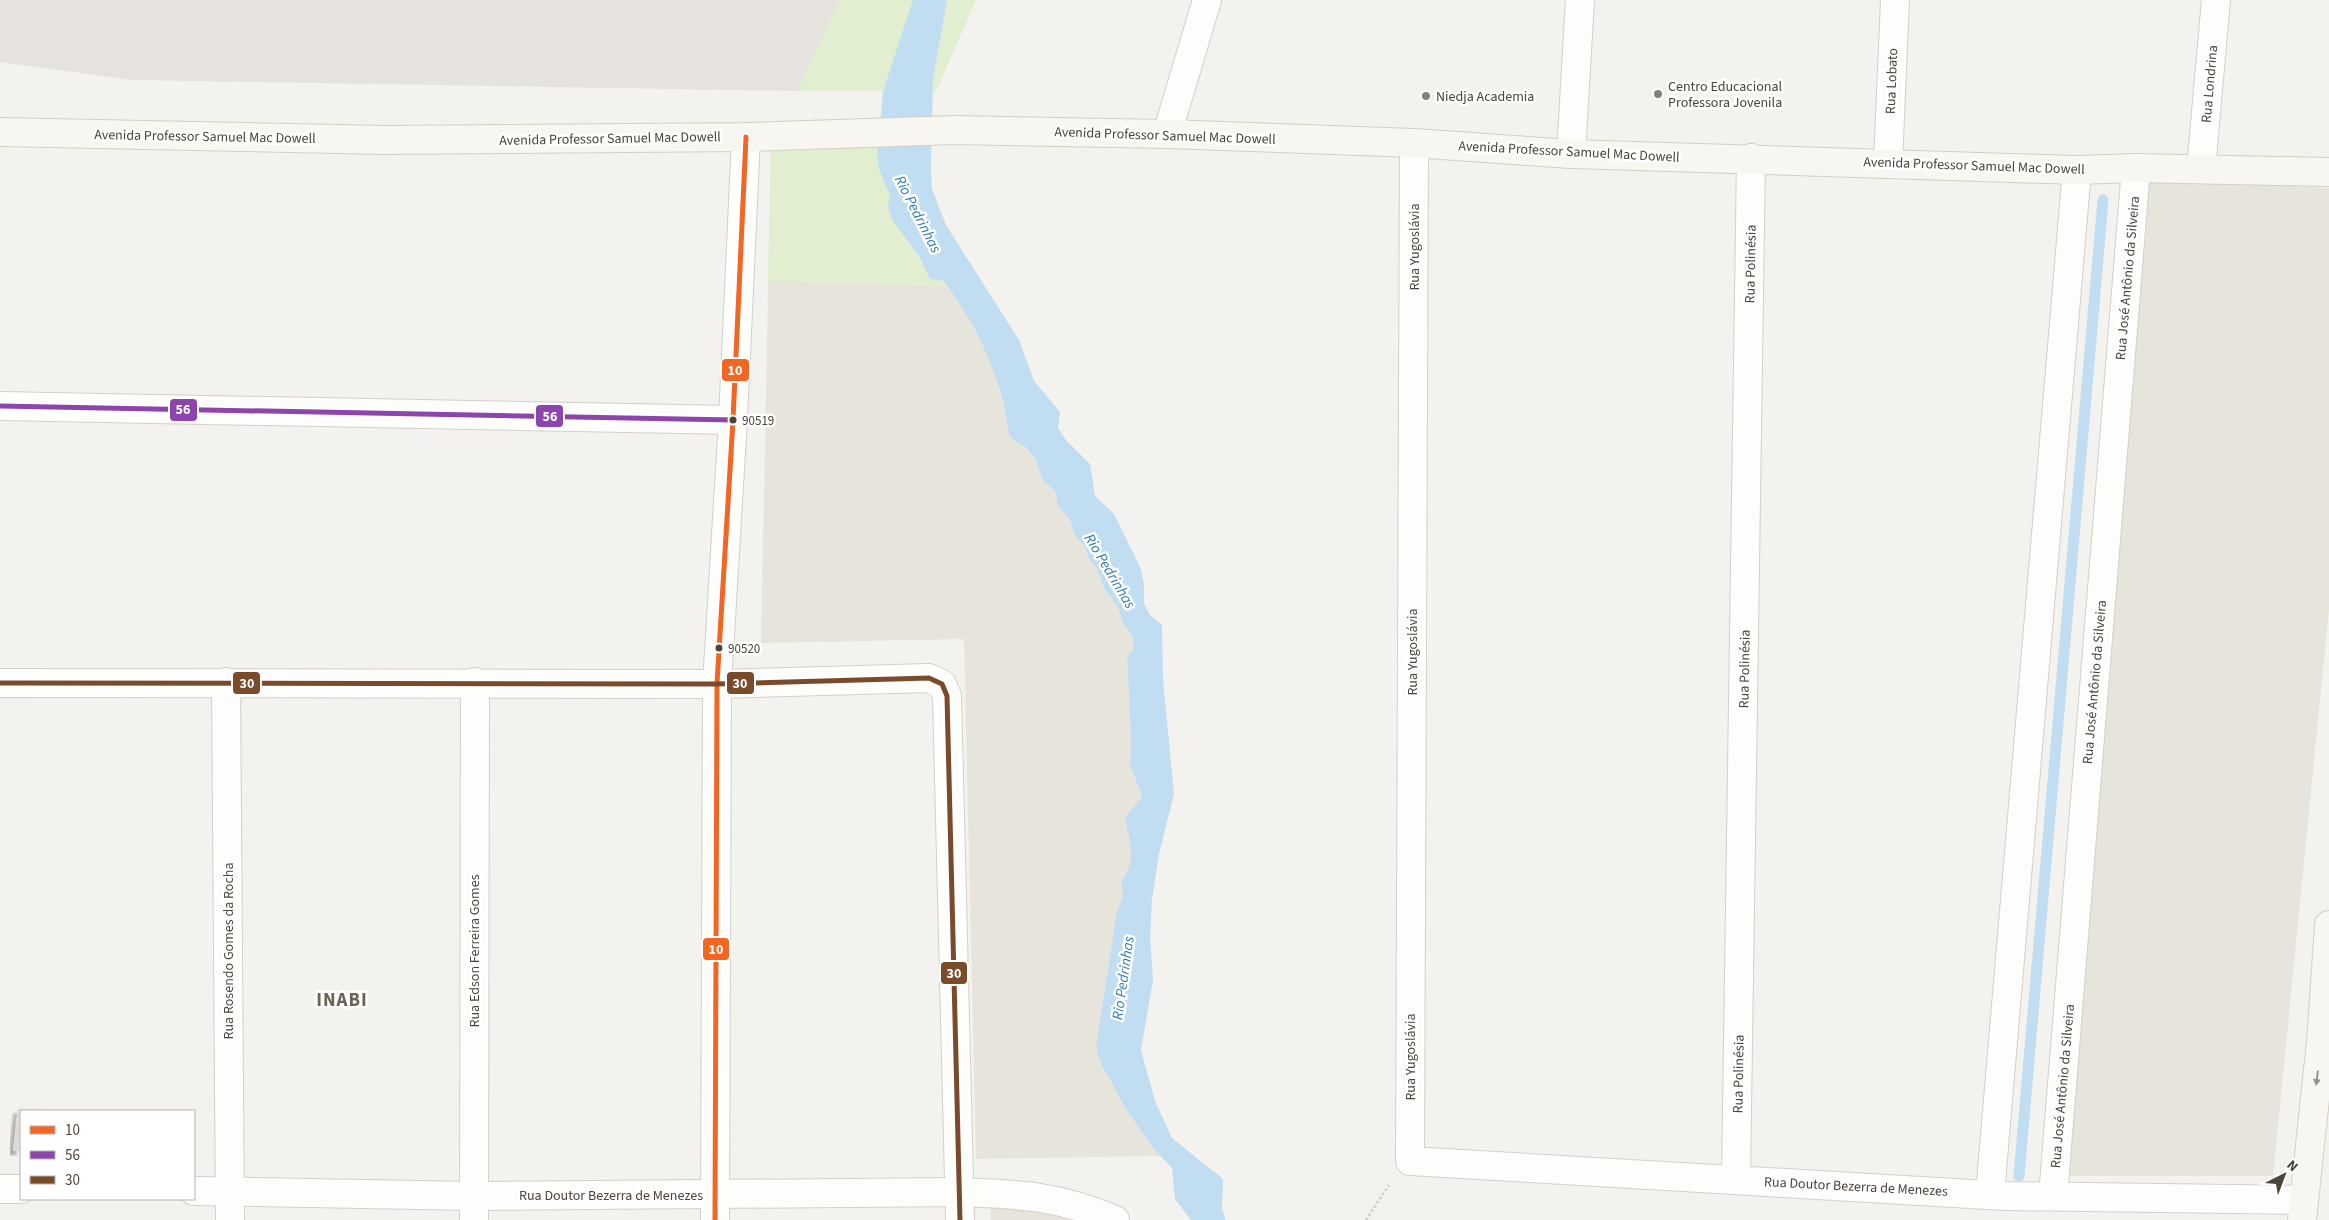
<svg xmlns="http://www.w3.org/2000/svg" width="2329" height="1220" viewBox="0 0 2329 1220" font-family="'Source Sans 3',sans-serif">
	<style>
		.residential { fill: #e7e4dc }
		.industrial { fill: #e6e2de }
		.green { fill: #e1eecf }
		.water { fill: #c0ddf1 }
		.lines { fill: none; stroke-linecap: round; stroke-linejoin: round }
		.stream { stroke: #c0ddf1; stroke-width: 11 }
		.building { fill: #dedbd6; filter: url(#shadow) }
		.street-casing { stroke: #d2d0cb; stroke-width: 30 }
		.secondary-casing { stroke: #d3cfc5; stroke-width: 30 }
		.path { stroke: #d3d2cc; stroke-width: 3; stroke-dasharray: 2.5 2.5; stroke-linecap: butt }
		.street { stroke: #fdfdfc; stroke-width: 28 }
		.secondary { stroke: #f7f6f1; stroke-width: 28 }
		.bus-1-casing { stroke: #fff; stroke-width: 9 }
		.bus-2-casing { stroke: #fff; stroke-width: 9 }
		.bus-3-casing { stroke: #fff; stroke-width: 9 }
		.bus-1 { stroke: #f26522; stroke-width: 5 }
		.bus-2 { stroke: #8e44ad; stroke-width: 5 }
		.bus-3 { stroke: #7a4b2a; stroke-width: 5 }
		.oneway { fill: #98948c }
		.poi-dot { fill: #868178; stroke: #fff; stroke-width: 2 }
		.bus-dot { fill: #4b4439; stroke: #fff; stroke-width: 2 }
		.labels { text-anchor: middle; stroke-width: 5; stroke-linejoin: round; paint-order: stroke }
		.bus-label { font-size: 13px; fill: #4b4439; stroke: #fff; text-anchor: start }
		.street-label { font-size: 14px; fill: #4b4439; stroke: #fff }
		.poi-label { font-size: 14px; fill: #4b4439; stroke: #fff; text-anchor: start }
		.water-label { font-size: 15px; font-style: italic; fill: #2e7ab2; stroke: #fff }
		.district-label { font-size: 19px; font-weight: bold; letter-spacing: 1px; fill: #6e6250; stroke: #fff }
		.line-badge { stroke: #fff; stroke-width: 2 }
		.badge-label { font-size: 14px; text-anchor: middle; font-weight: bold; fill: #fff }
	</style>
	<defs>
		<filter id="shadow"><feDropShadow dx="-4.5" dy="4.5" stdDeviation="1" flood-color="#0004"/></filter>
	</defs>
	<rect width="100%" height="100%" fill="#f4f2ee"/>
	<g class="residential">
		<polygon points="878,138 944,281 960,302 991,362 1013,440 1026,447 1035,459 1042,479 1055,491 1058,506 1070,520 1075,535 1085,547 1088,557 1097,569 1104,588 1118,607 1122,621 1132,635 1134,648 1127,657 1131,740 1130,765 1142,796 1125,818 1132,856 1129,872 1121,882 1123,895 1116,916 1096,1047 1108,1078 1125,1108 1160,1156 976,1159 964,639 761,643 771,143"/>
		<polygon points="2144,179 2329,188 2329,609 2273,1176 2064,1176"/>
		<polygon points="1042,1204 1099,1220 991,1220 991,1207"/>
	</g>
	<polygon class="industrial" points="0,0 840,0 797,91 132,80 0,62"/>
	<g class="green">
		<polygon points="840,0 913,0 883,91 797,91"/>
		<polygon points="947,0 976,0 934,96 933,80"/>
		<polygon points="878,138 879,169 890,196 888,207 893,221 920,257 926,272 944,281 947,286 768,282 771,143"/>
	</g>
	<path class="water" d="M913,0H947L933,80L931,168L932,189L946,225L1019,340L1034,381L1060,412L1058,428L1066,440L1090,464L1095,496L1114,514L1141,569L1144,585V604L1150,615L1162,625L1163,680L1174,794L1159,854L1152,899L1150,938L1153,980L1141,1050L1155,1101L1172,1138L1223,1179L1222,1209L1226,1220H1191L1175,1199L1172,1168L1154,1149L1125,1108L1100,1062L1096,1047L1116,916L1123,895L1121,882C1138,861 1129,842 1125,818L1142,796L1130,765L1131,740L1127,657L1134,648L1132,635L1122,621L1118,607L1104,588L1097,569L1088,557L1085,547L1075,535L1070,520L1058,506L1055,491L1042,479L1035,459L1026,447L1013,440L1009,433C1001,376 977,326 944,281L930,279L920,257L893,221L888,207L890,196L879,169L877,156L883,91Z"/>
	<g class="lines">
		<polyline class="stream" points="2019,1176 2103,200"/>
	</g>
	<polygon class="building" points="18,1109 42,1109 42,1111 21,1111 21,1151 13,1151"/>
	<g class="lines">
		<defs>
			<g id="street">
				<polyline points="1167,134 1207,0"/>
				<polyline points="1414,143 1410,1161 2005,1196 2303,1200"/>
				<polyline points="1571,154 1580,0"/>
				<polyline points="1888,163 1895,0"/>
				<polyline points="2201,169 2216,0"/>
				<polyline points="0,406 733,420"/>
				<polyline points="226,682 230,1220"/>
				<polyline points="0,683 717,684 929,678 942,684 947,696 960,1220"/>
				<polyline points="1736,1179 1751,158"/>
				<polyline points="0,1189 21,1189"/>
				<path d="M194,1191L473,1196L960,1192C1018,1194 1061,1196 1115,1220"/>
				<polyline points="1990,1194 2077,170"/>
				<polyline points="2053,1196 2136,168"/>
				<polyline points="474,1220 475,682"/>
				<polyline points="715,1220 717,684 733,420 746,137"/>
			</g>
			<g id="secondary">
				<polyline points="0,132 385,140 746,137 955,130 1167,134 1414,143 1571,154 2077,170 2136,168 2329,172"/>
				<polyline points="2302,1220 2321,1042 2329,925"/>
			</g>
		</defs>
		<use href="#street" class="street-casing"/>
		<use href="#secondary" class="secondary-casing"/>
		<polyline class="path" points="1366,1220 1389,1185"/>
		<use href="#street" class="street"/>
		<use href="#secondary" class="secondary"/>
		<defs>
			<polyline id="bus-1" points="715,1220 717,684 733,420 746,137"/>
			<polyline id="bus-2" points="0,406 733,420"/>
			<polyline id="bus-3" points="0,683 717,684 929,678 942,684 947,696 960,1220"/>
		</defs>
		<use href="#bus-1" class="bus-1-casing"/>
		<use href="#bus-2" class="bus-2-casing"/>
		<use href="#bus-3" class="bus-3-casing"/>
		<use href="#bus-1" class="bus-1"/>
		<use href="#bus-2" class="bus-2"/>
		<use href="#bus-3" class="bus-3"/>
	</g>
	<defs><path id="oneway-solid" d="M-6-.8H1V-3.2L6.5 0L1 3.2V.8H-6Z" transform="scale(1.25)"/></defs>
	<use class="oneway" href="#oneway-solid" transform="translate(2317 1078) rotate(97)"/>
	<g class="poi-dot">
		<circle cx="1658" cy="94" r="5"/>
		<circle cx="1426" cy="96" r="5"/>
	</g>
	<g class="bus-dot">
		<circle cx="733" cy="420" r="4.5"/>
		<circle cx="719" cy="648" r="4.5"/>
	</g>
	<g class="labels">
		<g class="bus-label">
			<text x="742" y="425">90519</text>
			<text x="728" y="653">90520</text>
		</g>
		<g class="street-label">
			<text transform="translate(1891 81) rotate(-88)" y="5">Rua Lobato</text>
			<text transform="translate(2209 84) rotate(-85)" y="5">Rua Londrina</text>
			<text transform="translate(1165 135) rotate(2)" y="5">Avenida Professor Samuel Mac Dowell</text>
			<text transform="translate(205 136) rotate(1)" y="5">Avenida Professor Samuel Mac Dowell</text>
			<text transform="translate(610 138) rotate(-1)" y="5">Avenida Professor Samuel Mac Dowell</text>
			<text transform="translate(1569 151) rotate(3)" y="5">Avenida Professor Samuel Mac Dowell</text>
			<text transform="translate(1974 165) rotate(2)" y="5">Avenida Professor Samuel Mac Dowell</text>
			<text transform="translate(1414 247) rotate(-90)" y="5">Rua Yugoslávia</text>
			<text transform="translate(1750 264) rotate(-89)" y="5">Rua Polinésia</text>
			<text transform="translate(2127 278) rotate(-85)" y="5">Rua José Antônio da Silveira</text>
			<text transform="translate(1412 652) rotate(-90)" y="5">Rua Yugoslávia</text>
			<text transform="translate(1744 669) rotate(-89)" y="5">Rua Polinésia</text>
			<text transform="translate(2094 682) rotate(-85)" y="5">Rua José Antônio da Silveira</text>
			<text transform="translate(228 951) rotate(-90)" y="5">Rua Rosendo Gomes da Rocha</text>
			<text transform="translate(474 951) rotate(-90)" y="5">Rua Edson Ferreira Gomes</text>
			<text transform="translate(1410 1057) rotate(-90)" y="5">Rua Yugoslávia</text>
			<text transform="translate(1738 1074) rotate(-89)" y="5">Rua Polinésia</text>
			<text transform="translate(2062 1086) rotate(-85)" y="5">Rua José Antônio da Silveira</text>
			<text transform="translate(1856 1186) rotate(3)" y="5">Rua Doutor Bezerra de Menezes</text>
			<text x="611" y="1200">Rua Doutor Bezerra de Menezes</text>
		</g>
		<g class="poi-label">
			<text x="1668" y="91">Centro Educacional<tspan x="1668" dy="16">Professora Jovenila</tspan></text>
			<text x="1436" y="101">Niedja Academia</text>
		</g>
		<g class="water-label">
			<text transform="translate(918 214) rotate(63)" y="5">Rio Pedrinhas</text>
			<text transform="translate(1110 571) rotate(59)" y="5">Rio Pedrinhas</text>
			<text transform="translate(1123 978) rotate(-82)" y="5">Rio Pedrinhas</text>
		</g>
		<g class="district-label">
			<text x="342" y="1006">INABI</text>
		</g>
	</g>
	<g class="line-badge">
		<rect x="721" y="358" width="29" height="24" rx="5" fill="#f26522"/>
		<rect x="169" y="398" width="29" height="24" rx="5" fill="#8e44ad"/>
		<rect x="535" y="404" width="29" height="24" rx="5" fill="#8e44ad"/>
		<rect x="726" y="671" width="29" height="24" rx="5" fill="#7a4b2a"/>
		<rect x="232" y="671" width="29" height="24" rx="5" fill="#7a4b2a"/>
		<rect x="702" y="937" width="28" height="24" rx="5" fill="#f26522"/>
		<rect x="940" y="961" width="28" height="24" rx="5" fill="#7a4b2a"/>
	</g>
	<g class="badge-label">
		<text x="735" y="375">10</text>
		<text x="183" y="414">56</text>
		<text x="550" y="421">56</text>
		<text x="740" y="688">30</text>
		<text x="247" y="688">30</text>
		<text x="716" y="954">10</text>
		<text x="954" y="978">30</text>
	</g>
	<rect x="20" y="1110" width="175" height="90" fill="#ffffff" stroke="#b7b4b0"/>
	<rect x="30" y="1126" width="25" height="8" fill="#f26522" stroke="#b7b4b0"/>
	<text x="65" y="1135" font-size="15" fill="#4b4439">10</text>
	<rect x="30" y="1151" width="25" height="8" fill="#8e44ad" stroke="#b7b4b0"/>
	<text x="65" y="1160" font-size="15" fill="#4b4439">56</text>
	<rect x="30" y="1176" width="25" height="8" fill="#7a4b2a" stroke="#b7b4b0"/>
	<text x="65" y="1185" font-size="15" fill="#4b4439">30</text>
	<g transform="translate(2284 1175) rotate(42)" stroke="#ffffff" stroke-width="4" paint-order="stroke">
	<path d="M0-4L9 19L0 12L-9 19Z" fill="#4b4439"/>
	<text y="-8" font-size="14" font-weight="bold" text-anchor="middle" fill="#4b4439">N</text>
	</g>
</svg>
